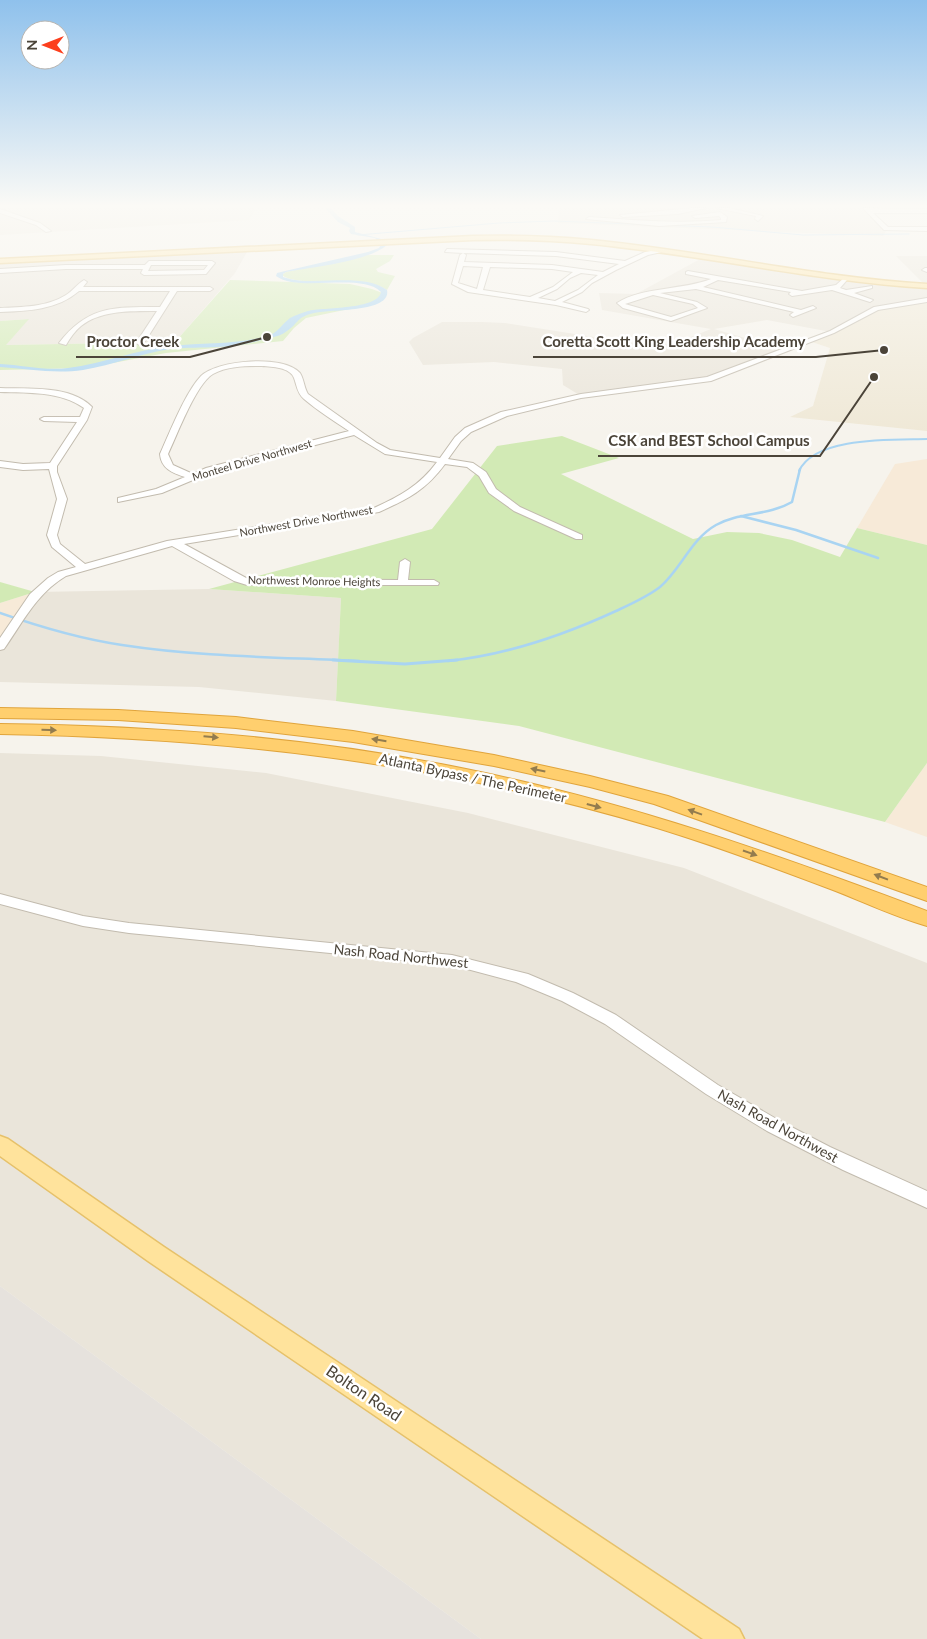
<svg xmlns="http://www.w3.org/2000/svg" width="927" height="1639" viewBox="0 0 927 1639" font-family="Lato,sans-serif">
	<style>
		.residential { fill: #eae5da }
		.commercial { fill: #f7ead8 }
		.industrial { fill: #e6e2dd }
		.education { fill: #efe8d6 }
		.green { fill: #d2eab5 }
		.water { fill: #a9d4f2 }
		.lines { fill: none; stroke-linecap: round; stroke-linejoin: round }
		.stream-far3 { stroke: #a9d4f2; stroke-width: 1 }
		.stream-far2 { stroke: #a9d4f2; stroke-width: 2 }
		.stream-far1 { stroke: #a9d4f2; stroke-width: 2.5 }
		.stream { stroke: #a9d4f2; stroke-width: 3 }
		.minor-casing { stroke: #c2bbae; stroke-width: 2 }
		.major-casing { stroke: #e6c16a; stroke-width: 3 }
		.highway-casing { stroke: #e0a43c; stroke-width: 2 }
		.minor { fill: #fff; fill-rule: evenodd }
		.major { fill: #ffe39c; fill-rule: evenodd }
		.highway { fill: #ffcf6e; fill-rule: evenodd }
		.oneway { fill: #937c4e }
		.labels { text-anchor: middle; stroke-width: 5; stroke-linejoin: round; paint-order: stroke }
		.far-street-label { font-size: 11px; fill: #4b4439; stroke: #fff }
		.street-label { font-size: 14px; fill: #4b4439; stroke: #fff }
		.near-street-label { font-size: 16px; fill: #4b4439; stroke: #fff }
		.leader { fill: none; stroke: #4b4439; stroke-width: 2 }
		.callout-dot { fill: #4b4439; stroke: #fff; stroke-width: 2 }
		.callout-label { font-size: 15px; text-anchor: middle; font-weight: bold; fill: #4b4439; stroke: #fff; stroke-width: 5; stroke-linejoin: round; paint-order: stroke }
	</style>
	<rect width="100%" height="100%" fill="#f6f3ec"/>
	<g class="residential">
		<polygon points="0,208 256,208 249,220 0,235"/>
		<polygon points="559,208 927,208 927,211 871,212 888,228 883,236 558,223"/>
		<polygon points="251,245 235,273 175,342 5,345 28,319 0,321 0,261"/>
		<polygon points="896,256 927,256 927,300 831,332 767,320 714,329 786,350 721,375 581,396 563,385 562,369 494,362 423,365 409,342 413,338 442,322 482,322 505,323 594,337 609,342 673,344 711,329 602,310 599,293 636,294 702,258 857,281 925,285"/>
		<polygon points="209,589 341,598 336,701 199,687 0,682 0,649 35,592"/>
		<polygon points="0,753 101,756 266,773 468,813 684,868 927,963 927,1639 481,1639 0,1286"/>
	</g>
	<g class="commercial">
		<polygon points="927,459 927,545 857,528 895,464"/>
		<polygon points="35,592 0,649 0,603"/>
		<polygon points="927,763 927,837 885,822"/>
	</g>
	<polygon class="industrial" points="0,1286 481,1639 0,1639"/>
	<polygon class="education" points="922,301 927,303 927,431 790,417 813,406 830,348 809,341 832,332 876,308"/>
	<g class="green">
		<path d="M364,255H394L390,261L376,269L378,272L395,276L387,290C362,273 299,289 282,275L286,272Z"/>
		<polygon points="230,280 350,284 372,289 385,294 373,304 306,318 294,328 283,341 166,353 86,368 0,370 0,321 29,319 6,345 175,342"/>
		<polygon points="562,436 619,458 561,474 693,539 727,532 759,533 792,540 840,557 857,528 927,545 927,763 885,822 519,726 336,701 341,598 209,589 432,529 497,446"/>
		<polygon points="0,582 35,592 0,603"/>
	</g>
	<path class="water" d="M325,208H331L338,216L355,227V232L385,240L387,245C367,262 312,267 286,272L283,274V277C313,288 360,271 387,290C392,313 327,309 314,313C296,317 299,323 287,331C282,335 275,337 269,338C252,343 234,347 217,347C202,348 187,347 171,349C142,353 113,365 83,370C55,374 28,369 0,367V364C23,365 45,371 68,368C103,364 137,349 172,346C204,342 235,345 267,336C278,333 281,325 290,318C295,315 302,313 308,311C323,307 378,310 381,292C361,272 299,293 276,276L277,273L285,271L368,252L379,248L381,244L375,238L351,234L349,231L350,228L338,222Z"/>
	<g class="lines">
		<polyline class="stream-far3" points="358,235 499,223 553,221 712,227 803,235 909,234"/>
		<path class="stream-far2" d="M799,471C815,436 894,440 927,439"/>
		<g class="stream-far1">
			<polyline points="741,516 796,530 878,558"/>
			<path d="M0,613C40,627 80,639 122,645C200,657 279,657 359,661"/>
			<path d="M448,661C506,655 564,635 616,611C631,604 647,597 660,587C681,569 691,539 716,525C739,512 768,516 792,502L800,469"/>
		</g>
		<polyline class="stream" points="333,660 405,664 457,660"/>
		<defs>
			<g id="minor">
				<polygon points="692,208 706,208 678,214 623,217 620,215"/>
				<polygon points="716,208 729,208 763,216 758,221 755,219 756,216"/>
				<polygon points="863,208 927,209 927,213 873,213 888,227 927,227 927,231 884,230"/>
				<polygon points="0,209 40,223 51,231 46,232 36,225 0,213"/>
				<path d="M720,212L727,217L726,222L659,226L586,219L589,217C633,220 677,224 721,220V218L719,216L695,218L692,216Z"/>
				<path d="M447,249L556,252L625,261L645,252L663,249L666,251L648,255L616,270L592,283L582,292L562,302L588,309L589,310L586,312L556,305L468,292L452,284L460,255L463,253L445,252ZM463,253L556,256L619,264L603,272L552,265L464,262L466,255ZM463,266L483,267L477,289L458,283ZM490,267L552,269L573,272L553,287L530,297L483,290ZM581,273L598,275L578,290L555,301L538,298L557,289L570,278Z"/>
				<path d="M149,261H212L215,263L206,274L144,275L141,273L143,269H66L0,273V269L66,265H145ZM151,265H208L204,270L148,271Z"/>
				<polygon points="925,268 927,268 927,272 922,270"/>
				<path d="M688,271L802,291L836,285L844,278L847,280L840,288L846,290L872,286V288L854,293L873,300L870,302L832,290L792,296L789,294L791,292L718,280L703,287L801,310L813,306L816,308L793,317L790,315L794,312L696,289L660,293L697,302L707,308L671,321L623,308L617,303C641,287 683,290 711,279L686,274V272ZM653,295L693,304L698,308L671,317L625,304Z"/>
				<path d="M84,280L87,282L83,287H210L213,289L210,291H177L144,343L140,345L136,343L157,311C132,311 101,310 81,326C75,331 70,338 66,345L59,343C88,305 116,307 160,307L170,291H79C57,310 28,311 0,312V308C22,307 47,307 66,295C73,291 77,284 84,280Z"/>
				<path d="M927,298V302L878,310L834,333L711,381L581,398L507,416L471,432L461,441L448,459L473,463L486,472L496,489L520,507L582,535V539H576L514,511L489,493L479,476L467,467L445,464C426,490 408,499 379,512L184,544L248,579L398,580L400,562L405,559L410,562L408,580H434L439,583L438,585H247L234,581L172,546L66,576C36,594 23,622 4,649L0,650V638L30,594L48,578L58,572L76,567L52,547L47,535L57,499L49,469L23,470L0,467V461L23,464L50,463L77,422L44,421L40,419L44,417H80L84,408C60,391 28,393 0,392V388C28,389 71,385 92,407L87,420L57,466V472L67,499L57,535L60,544L85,564L167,541L374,508C400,496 419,486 437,462L385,454L354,435L212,472L162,493L118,502V498L156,489L185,477C172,473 161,468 160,454C170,432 185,393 201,376C217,360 284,354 300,373C304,379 304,388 308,394L377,443L390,450L440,458L455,437L465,428L501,412L581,394L707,377L830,331L874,307ZM262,366C272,367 290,367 294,378C297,386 297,393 304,399C318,411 334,421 349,431L206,468L193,474L173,465L168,454C177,435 196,384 213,374C227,366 246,366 262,366Z"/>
				<polygon points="0,894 83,916 129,923 452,955 528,974 573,993 616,1015 718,1085 780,1121 830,1147 927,1191 927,1208 843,1170 767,1131 706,1094 605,1024 562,1001 516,982 452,965 129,933 83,926 0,904"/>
			</g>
			<g id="major">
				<path d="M473,236C512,235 552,236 591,240C704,251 814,277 927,284V288C814,281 704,255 591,244C552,240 512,239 473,240L0,263V259Z"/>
				<polygon points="0,1136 8,1139 164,1247 739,1629 744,1639 703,1639 148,1261 0,1156"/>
			</g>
			<g id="highway">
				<polygon points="0,708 118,710 236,717 353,731 494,755 590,776 668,796 927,887 927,901 654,804 590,787 494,766 353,742 236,728 118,720 0,718"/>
				<path d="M0,724C157,726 312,737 466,769C625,801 776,854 927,911V926C895,917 864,902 833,890C775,868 716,846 657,828C438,762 227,738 0,734Z"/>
			</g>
		</defs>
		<use href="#minor" class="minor-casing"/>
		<use href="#major" class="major-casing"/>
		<use href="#highway" class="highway-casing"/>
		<use href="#minor" class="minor"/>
		<use href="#major" class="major"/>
		<use href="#highway" class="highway"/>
	</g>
	<defs><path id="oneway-solid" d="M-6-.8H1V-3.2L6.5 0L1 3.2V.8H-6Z" transform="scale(1.25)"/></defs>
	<g class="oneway">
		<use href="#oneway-solid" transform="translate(49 730) rotate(1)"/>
		<use href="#oneway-solid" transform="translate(211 737) rotate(5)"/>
		<use href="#oneway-solid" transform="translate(379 740) rotate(-171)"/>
		<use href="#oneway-solid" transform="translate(538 770) rotate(-168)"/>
		<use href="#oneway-solid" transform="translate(594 806) rotate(15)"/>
		<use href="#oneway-solid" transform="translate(695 812) rotate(-160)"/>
		<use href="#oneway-solid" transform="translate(750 853) rotate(19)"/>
		<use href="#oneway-solid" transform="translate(881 877) rotate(-159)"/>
	</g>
	<linearGradient id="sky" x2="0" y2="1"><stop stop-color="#8fc1ec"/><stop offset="0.47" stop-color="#fbfaf6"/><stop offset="1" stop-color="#fbfaf6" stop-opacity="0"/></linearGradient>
	<rect width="927" height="438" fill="url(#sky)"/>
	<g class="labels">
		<g class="far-street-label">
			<text transform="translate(252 460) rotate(-16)" y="4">Monteel Drive Northwest</text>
			<text transform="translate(306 521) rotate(-10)" y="4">Northwest Drive Northwest</text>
			<text transform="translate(314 581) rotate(1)" y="4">Northwest Monroe Heights</text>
		</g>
		<g class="street-label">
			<text transform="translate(473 778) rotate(12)" y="5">Atlanta Bypass / The Perimeter</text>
			<text transform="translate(401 956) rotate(6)" y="5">Nash Road Northwest</text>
			<text transform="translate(778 1126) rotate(29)" y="5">Nash Road Northwest</text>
		</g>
		<g class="near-street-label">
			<text transform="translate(364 1393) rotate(34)" y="6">Bolton Road</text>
		</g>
	</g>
	<path class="leader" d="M884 350L816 357H533M267 337L190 357H76M874 377L820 456H598"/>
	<g class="callout-dot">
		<circle cx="884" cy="350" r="5"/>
		<circle cx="267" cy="337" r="5"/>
		<circle cx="874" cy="377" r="5"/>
	</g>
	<g class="callout-label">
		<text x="674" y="347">Coretta Scott King Leadership Academy</text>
		<text x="133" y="347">Proctor Creek</text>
		<text x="709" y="446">CSK and BEST School Campus</text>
	</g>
	<g transform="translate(45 45) rotate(270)"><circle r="24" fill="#ffffff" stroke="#b7b4b0"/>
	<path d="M0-4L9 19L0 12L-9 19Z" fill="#fc3f1d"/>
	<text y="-8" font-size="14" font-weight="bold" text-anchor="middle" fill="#4b4439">N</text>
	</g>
</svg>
